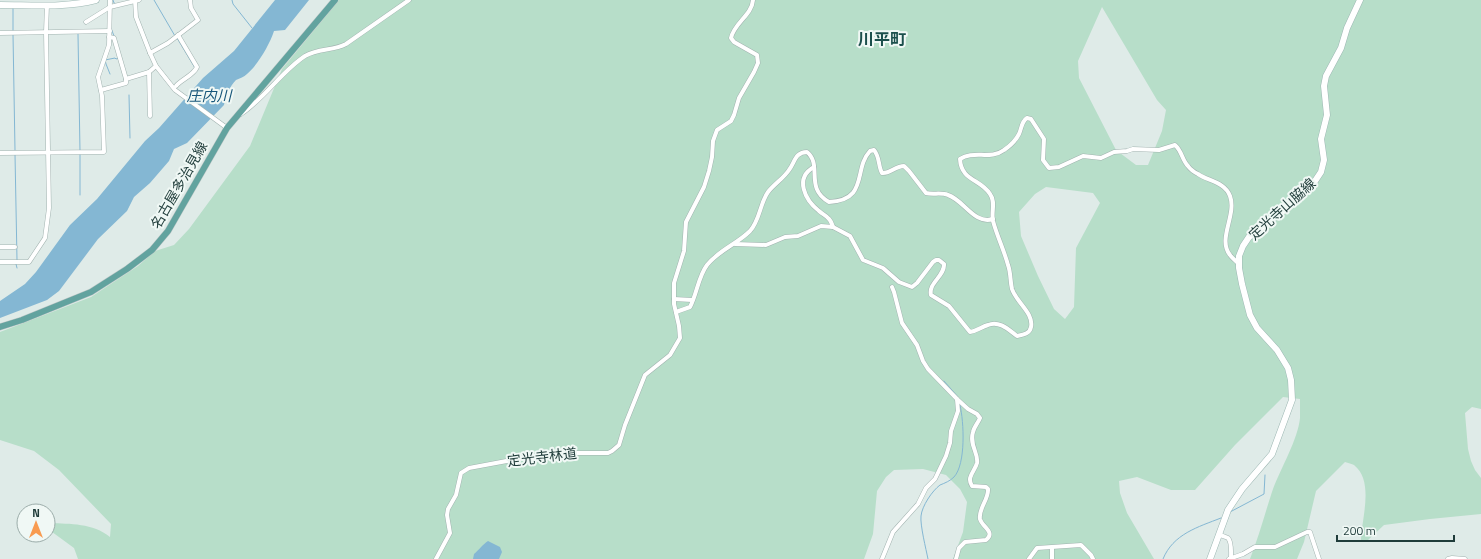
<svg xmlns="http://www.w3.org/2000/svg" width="1481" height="559" viewBox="0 0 1481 559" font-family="'Titillium Web','Noto Sans JP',sans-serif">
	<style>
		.green { fill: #b7dec9; fill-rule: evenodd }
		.water { fill: #84b7d3 }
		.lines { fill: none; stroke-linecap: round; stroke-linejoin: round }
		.stream { stroke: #84b7d3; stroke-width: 1 }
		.street-casing { stroke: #a2b3b0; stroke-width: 5 }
		.secondary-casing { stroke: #9db7b3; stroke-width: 7 }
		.primary-casing { stroke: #c0c8c8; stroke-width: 7 }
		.street { stroke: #fff; stroke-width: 4 }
		.secondary { stroke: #fff; stroke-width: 6 }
		.primary { stroke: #62a39f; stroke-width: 6 }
		.labels { text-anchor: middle; stroke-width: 4; stroke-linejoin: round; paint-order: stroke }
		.street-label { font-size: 14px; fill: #1f3c3a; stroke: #f0f8f5 }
		.water-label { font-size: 15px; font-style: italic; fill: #17567a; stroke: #f0f8f5 }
		.quarter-label { font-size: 16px; font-weight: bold; fill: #1b4f4c; stroke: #f0f8f5 }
	</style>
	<rect width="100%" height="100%" fill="#dfebe8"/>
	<path class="green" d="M339,0H1481V409L1472,407L1465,413L1468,449L1471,461L1475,470L1481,478V514L1430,519L1384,525L1368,540L1361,542C1361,519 1375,482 1354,465C1352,464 1348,463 1345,462L1316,491L1304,542L1297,559H1250C1259,536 1265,513 1273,489C1281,468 1298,439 1300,418C1300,412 1300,405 1300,399L1283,397L1235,445L1195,490H1171L1137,477L1119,481L1120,493L1127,513L1154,559H953L963,532L967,502L960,489L946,475L923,469L894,470L886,477L877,491L873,534L864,559H78L74,548L48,529L50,523C70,524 93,523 110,537L111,524L59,470L34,451L0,440V332L91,297L138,266L155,251L174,245L189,229L250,146L282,69ZM1102,7L1157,100L1166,110L1162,131L1148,165H1136L1116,150L1079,78L1078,61ZM1046,187L1093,193L1100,203L1076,248L1074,307L1065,319L1054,309L1038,276L1021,236L1019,212L1035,194Z"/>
	<g class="water">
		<path d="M275,0H309L285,30L274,31C270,44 257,66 247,74C244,77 240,78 236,80C230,86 225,97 224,105L187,143L174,149L169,161L150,183L134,197L127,211L98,239L59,291L47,300L0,318V301L25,284L36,272L70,225L97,199L145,141L159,128L203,78L234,51Z"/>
		<path d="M488,541L500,547L502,552L499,559H473L474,554C479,550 482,545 488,541Z"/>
	</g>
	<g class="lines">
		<g class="stream">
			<polyline points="113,0 114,3 116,4"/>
			<polyline points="154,0 175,36"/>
			<polyline points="232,0 233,4 252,28"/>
			<polyline points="13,8 13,31"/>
			<polyline points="111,28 114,36"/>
			<polyline points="13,34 15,150"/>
			<polyline points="78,34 80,151"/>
			<polyline points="177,38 195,68"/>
			<polyline points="110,74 106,64 105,60 115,58 116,59 119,58"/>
			<polyline points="129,95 130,138"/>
			<polyline points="15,154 17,260"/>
			<polyline points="80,154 80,195"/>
			<polyline points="16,264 17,268"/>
			<polyline points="944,381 958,397"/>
			<polyline points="1230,512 1264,494 1265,475"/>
			<path d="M928,559C926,549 920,525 921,516C922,506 932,491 940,485C945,483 950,481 954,477C966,464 964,422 960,405"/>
			<path d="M1163,559C1173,534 1198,527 1221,518"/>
		</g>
		<defs>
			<g id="street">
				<polyline points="135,0 136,17 150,53 156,66 175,90 227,128"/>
				<polyline points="86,22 110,7 139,0"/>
				<polyline points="0,33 110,31"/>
				<polyline points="109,37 114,38 126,79"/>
				<polyline points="150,53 168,43 198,20 191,8 190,0"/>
				<polyline points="149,72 150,116"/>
				<path d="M176,86C182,79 194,75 197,67L178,35"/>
				<polyline points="101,90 126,83 126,79 149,72 156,66"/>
				<path d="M241,114C265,98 282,71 305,56C318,48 333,51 346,44L409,0"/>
				<polyline points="0,153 104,152 102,96 98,77 109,45 110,0"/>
				<path d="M814,167C794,178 805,200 819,211C822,214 826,215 829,219C831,221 832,224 833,227"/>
				<path d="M735,244L766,245L785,237L798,236L821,226L833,227L850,236L863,260L883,268L899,282L912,287L917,283L933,262L936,260H939L944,264C945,276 928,283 931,295L949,306L970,332C977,331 981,327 988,325C999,320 1009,330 1017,336C1022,335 1030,334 1031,327C1034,313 1016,302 1012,289C1010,281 1011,273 1008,265C1004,250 997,236 993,221C991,212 996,202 990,194C981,179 961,181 960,159C973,150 991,160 1004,150C1010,146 1016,140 1019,134C1022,128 1021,122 1027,118L1031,119L1044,139L1043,160L1049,168L1059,167L1083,156L1101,158L1114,152L1127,151L1133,149L1159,150L1175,145C1182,151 1182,160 1188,166C1190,169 1194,172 1198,174C1208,181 1225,182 1230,196C1237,215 1217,239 1230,255C1232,258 1236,261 1239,264"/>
				<polyline points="0,247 15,247"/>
				<polyline points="0,262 29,262 45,238 49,208 46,32 47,5"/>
				<path d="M892,287L894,292L902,323L917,345L923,361L928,369L957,399L968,409L977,414L980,418C978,423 974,427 973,432C969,445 979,454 977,463C975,471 966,477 972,486L986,487L988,489C989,499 978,509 980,519C982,527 996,532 986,540L965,542L959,548L956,559"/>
				<polyline points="674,299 692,300"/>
				<path d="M676,312L690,307C697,294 698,277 707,265C719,250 737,244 750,231C760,220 760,203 768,192C774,184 784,178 789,170C795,162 795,152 807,152C823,165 804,188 829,202C869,200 853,169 870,151L874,150C880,157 878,166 882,173C890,174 895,166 904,166L909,171L926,193C933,195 941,192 948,195C964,200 974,225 993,219"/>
				<path d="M1219,534C1221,536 1226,537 1228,538C1232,542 1231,553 1231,558"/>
				<polyline points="1052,548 1052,559"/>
				<path d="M436,559L450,533L447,515L448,509L456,495L461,473L469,468L523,458L556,453H608L612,451L619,445L625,425L645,375L670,355L680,338L679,326L674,304V283L684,251L686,222L704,187L709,171L712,157L713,141L717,130L731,121L734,115L739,98L754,72L758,63L757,55L734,42L731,38C734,23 752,15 753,0"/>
				<polyline points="882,559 893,532 918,504 926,488 935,479 946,456 950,443 951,431 958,411 957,399"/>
				<polyline points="1029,559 1037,548 1081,545 1091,555 1093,559"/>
				<polyline points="1229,559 1243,554 1255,547 1275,547 1307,532 1310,532 1319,559"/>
				<polyline points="1448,559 1452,558 1465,559"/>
			</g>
			<g id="secondary">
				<path d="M0,5C32,5 65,8 96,0"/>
				<polyline points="1210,559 1228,510 1242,489 1272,454 1292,400 1291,380 1288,368 1277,350 1257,328 1250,315 1242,284 1239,268 1239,256 1243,246 1249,237 1287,208 1315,181 1321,172 1324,160 1321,139 1327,115 1324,86 1326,76 1341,48 1347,28 1360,0"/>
			</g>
			<polyline id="primary" points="0,327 22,320 91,292 127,269 152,250 168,231 227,128 335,0"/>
		</defs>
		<use href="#street" class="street-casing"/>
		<use href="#secondary" class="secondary-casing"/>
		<use href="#primary" class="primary-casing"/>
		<use href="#street" class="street"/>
		<use href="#secondary" class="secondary"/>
		<use href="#primary" class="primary"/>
	</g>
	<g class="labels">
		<g class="street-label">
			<text transform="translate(179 185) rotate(-60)" y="5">名古屋多治見線</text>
			<text transform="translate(1282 209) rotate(-42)" y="5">定光寺山脇線</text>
			<text transform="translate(542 457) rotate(-7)" y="5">定光寺林道</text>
		</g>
		<g class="water-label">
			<text x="209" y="101">庄内川</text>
		</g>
		<g class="quarter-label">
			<text x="882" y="45">川平町</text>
		</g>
	</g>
	<g transform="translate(36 523)"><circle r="19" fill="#f0f8f5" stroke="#9cadaa"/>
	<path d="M0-3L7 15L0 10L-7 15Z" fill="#f89b50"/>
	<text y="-6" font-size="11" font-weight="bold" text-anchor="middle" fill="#1f3c3a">N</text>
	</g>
	<path d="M1337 535v6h117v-6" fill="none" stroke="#1f3c3a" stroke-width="2"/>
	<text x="1343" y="535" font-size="12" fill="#1f3c3a" stroke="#f0f8f5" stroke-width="3" paint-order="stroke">200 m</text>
</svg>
